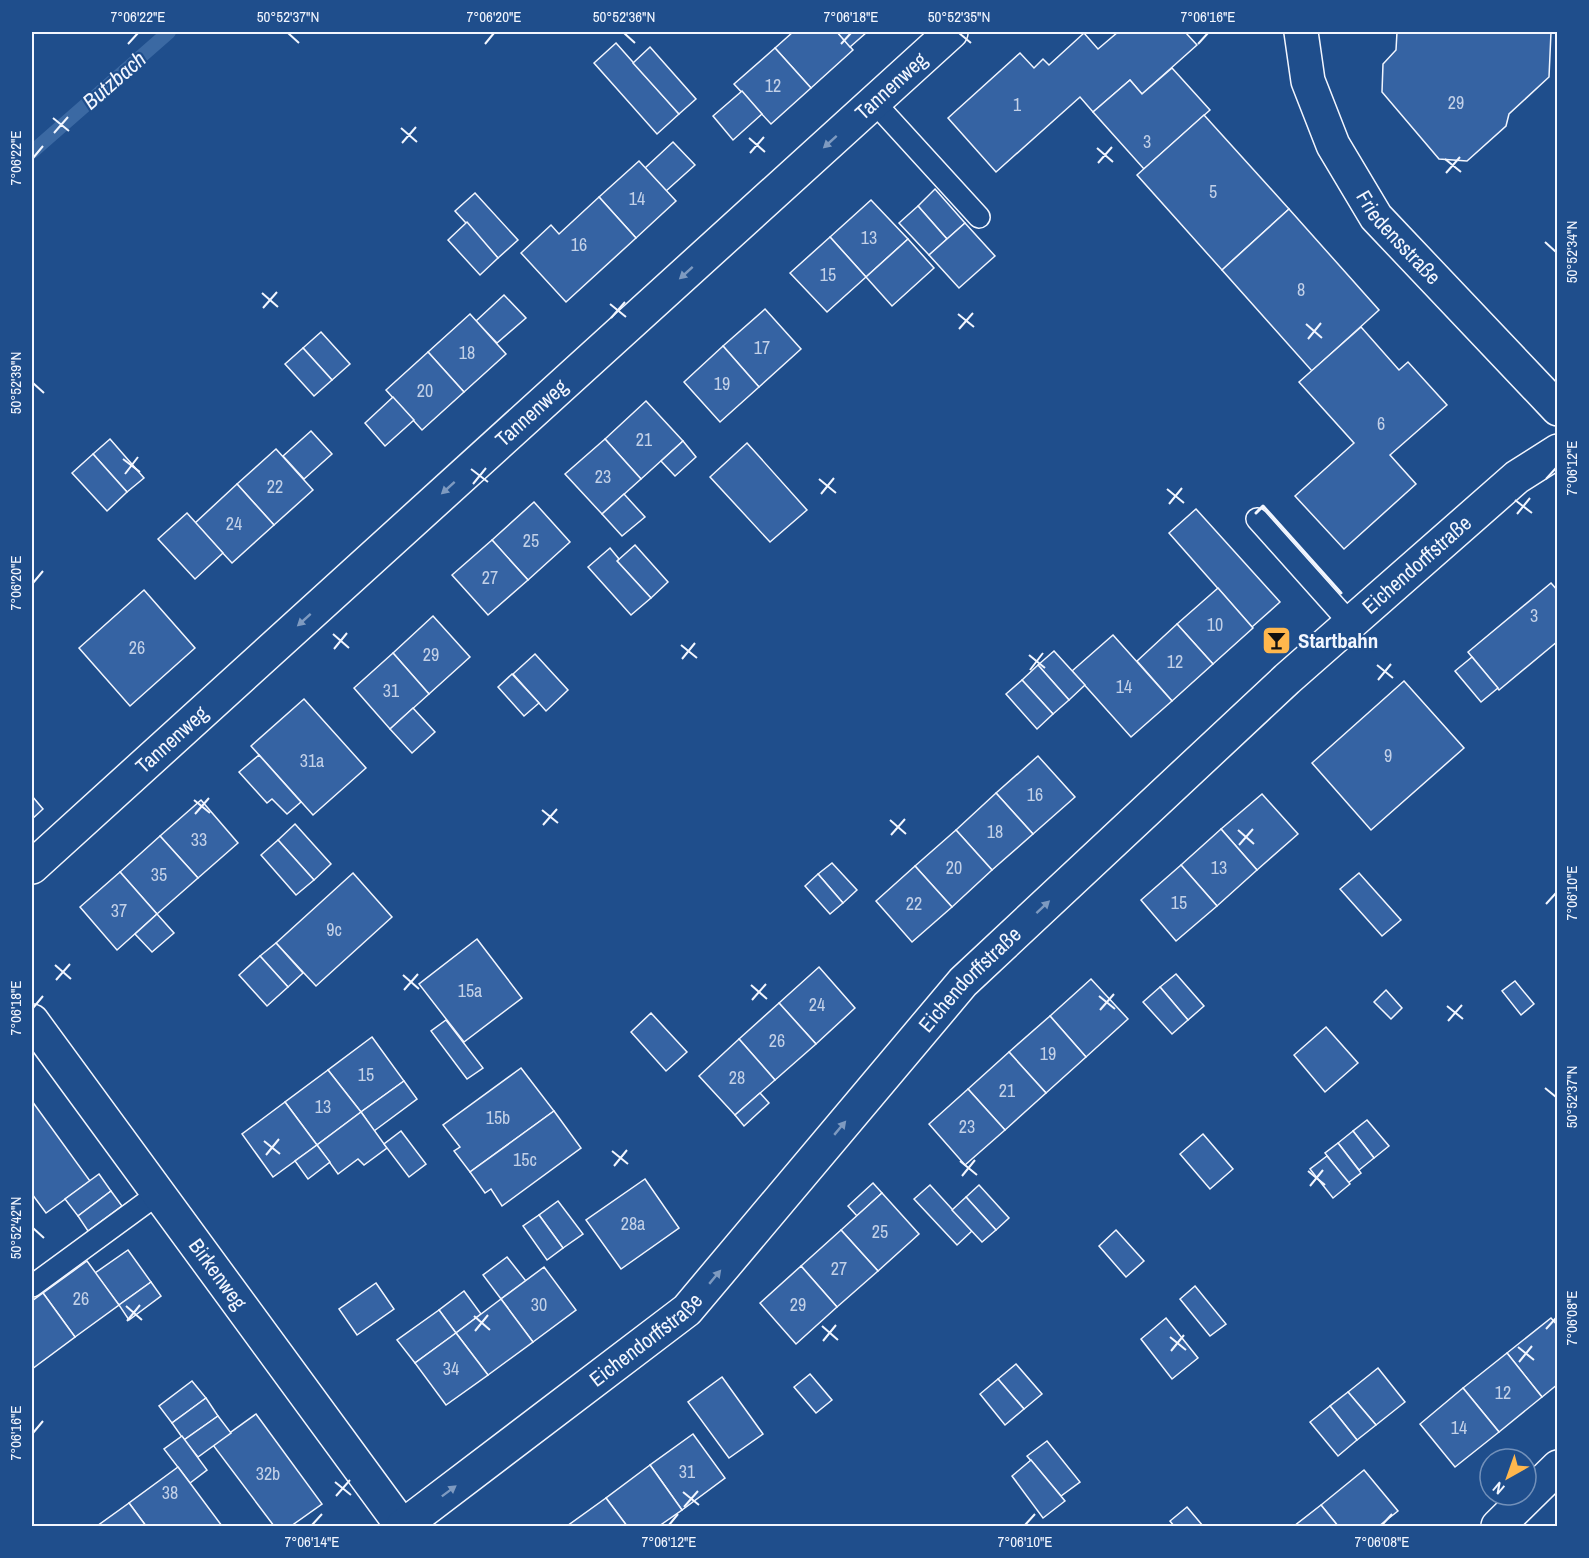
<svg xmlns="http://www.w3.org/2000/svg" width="1589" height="1558" viewBox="0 0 1589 1558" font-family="'Archivo Narrow',sans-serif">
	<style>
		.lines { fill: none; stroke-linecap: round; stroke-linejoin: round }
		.stream { stroke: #3b69a3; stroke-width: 14 }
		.building { fill: #3563a3; stroke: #f2f6ff; stroke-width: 1.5 }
		.service-casing { stroke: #f2f6ff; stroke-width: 24 }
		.minor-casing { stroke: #f2f6ff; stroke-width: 36 }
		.service { stroke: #1f4e8c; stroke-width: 21 }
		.minor { stroke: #1f4e8c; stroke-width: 33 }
		.wall { stroke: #f2f6ff; stroke-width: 3 }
		.oneway { fill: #7e9ac0 }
		.ticks { fill: none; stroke: #f2f6ff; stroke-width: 2 }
		.labels { text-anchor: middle; stroke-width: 4.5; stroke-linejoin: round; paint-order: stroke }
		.number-label { font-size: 18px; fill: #c3d1e8 }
		.street-label { font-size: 21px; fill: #f2f6ff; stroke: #1f4e8c }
		.poi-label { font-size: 21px; font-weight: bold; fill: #f2f6ff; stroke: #1f4e8c; text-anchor: start }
		.water-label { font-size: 22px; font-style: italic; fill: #f2f6ff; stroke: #1f4e8c }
		.neatline { fill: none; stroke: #f2f6ff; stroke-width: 2 }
		.ticks-label { font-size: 15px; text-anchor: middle; fill: #f2f6ff }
	</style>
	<rect width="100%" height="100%" fill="#1f4e8c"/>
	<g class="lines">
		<polyline class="stream" points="32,152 169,32"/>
	</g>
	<g class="building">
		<polygon points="793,32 837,32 853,50 811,88 775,48"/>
		<polygon points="837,32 867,32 850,47"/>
		<polygon points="1118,32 1185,32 1197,45 1142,94 1130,80 1093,112 1080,97 996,172 948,118 1020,53 1034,68 1043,59 1049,65 1084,33 1098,49"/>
		<polygon points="1397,32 1551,32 1549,77 1509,114 1506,126 1467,161 1439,159 1382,92 1383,64 1396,50"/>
		<polygon points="616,43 679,114 657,134 594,63"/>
		<polygon points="650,47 696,99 679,114 633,63"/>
		<polygon points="775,48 811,88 771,124 734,84"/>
		<polygon points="1172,68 1210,110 1144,169 1093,112 1130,80 1142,94"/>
		<polygon points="742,91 762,114 733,140 713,116"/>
		<polygon points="1204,115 1289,209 1222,270 1137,175"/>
		<polygon points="673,142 695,165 666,191 645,168"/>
		<polygon points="639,161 676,201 636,238 599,197"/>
		<polygon points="935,189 965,223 947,239 918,206"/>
		<polygon points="475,193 518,240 498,258 455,211"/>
		<polygon points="599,197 636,238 566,302 521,253 551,225 559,234"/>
		<polygon points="871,200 908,239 866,277 830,237"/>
		<polygon points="918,206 947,239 929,255 899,223"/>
		<polygon points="1289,209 1379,310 1312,371 1222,270"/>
		<polygon points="467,222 498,258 480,275 448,240"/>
		<polygon points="965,223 995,256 959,288 929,255"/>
		<polygon points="830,237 866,277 827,312 790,273"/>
		<polygon points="908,239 934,268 892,306 866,277"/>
		<polygon points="504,295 526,318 497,343 476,321"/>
		<polygon points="765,309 801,349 759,387 723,346"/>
		<polygon points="470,314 506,354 464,392 428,352"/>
		<polygon points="1361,327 1399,370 1408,362 1447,405 1390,455 1416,484 1344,549 1295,496 1354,443 1299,382"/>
		<polygon points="321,332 350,364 332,380 303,348"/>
		<polygon points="723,346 759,387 720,422 684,382"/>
		<polygon points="303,348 332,380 314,396 285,364"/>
		<polygon points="428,352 464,392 422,430 386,390"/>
		<polygon points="393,397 414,420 385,446 365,423"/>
		<polygon points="646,401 683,441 641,479 605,439"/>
		<polygon points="311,431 332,454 304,479 283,456"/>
		<polygon points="110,439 144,478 127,492 93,454"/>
		<polygon points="605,439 641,479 602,514 565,474"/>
		<polygon points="683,441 696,457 675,476 661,461"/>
		<polygon points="747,443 807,510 770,542 710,477"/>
		<polygon points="276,449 313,490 274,525 237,484"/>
		<polygon points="93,454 127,492 107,511 72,473"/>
		<polygon points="237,484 274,525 232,563 195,523"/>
		<polygon points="624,494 645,517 622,536 602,514"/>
		<polygon points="534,502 570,542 528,580 492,540"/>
		<polygon points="1196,509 1280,602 1252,627 1169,533"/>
		<polygon points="187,513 223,553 195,579 158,539"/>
		<polygon points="492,540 528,580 488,615 452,575"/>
		<polygon points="635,545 668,582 651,598 617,561"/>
		<polygon points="610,548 619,559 617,561 651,598 631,615 588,567"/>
		<polygon points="1551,583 1558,591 1558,641 1499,690 1468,652"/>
		<polygon points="1218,588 1253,628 1213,664 1177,624"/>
		<polygon points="144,590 195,648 130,706 79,648"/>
		<polygon points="433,616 470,657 429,694 393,653"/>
		<polygon points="1177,624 1213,664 1172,701 1137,661"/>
		<polygon points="1113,635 1172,701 1131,737 1072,671"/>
		<polygon points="1054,651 1085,685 1069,700 1038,665"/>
		<polygon points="393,653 429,694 390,729 354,688"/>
		<polygon points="535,654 568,690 546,711 513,674"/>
		<polygon points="1472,657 1498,688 1481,702 1455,671"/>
		<polygon points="1038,665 1069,700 1053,714 1022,680"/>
		<polygon points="512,674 539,703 524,716 498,687"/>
		<polygon points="1022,680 1053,714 1037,729 1006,694"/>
		<polygon points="1404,681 1464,748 1371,830 1312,763"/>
		<polygon points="304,699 366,768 313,815 251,746"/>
		<polygon points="413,708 435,732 412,753 390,729"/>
		<polygon points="259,755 301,802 287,814 272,799 267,803 239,772"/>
		<polygon points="1038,756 1075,797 1033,834 996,793"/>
		<polygon points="996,793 1033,834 992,870 956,830"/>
		<polygon points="1262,794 1298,834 1257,870 1221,829"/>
		<polygon points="32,796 43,809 32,819"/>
		<polygon points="201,800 238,843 198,878 160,836"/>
		<polygon points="295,824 331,864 314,880 278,840"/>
		<polygon points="1221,829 1257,870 1217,906 1181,865"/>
		<polygon points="956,830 992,870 952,907 915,866"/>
		<polygon points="160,836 198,878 157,914 120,872"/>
		<polygon points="278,840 314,880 296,895 261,855"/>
		<polygon points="832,863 857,890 843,903 818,874"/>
		<polygon points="1181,865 1217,906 1176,941 1141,900"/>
		<polygon points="915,866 952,907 912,942 876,901"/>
		<polygon points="120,872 157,914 117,950 80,907"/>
		<polygon points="353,873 392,917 316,986 276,943"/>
		<polygon points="1359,873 1401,920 1382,936 1340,889"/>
		<polygon points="818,874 843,903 830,914 805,886"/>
		<polygon points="157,914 174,933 152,952 135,934"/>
		<polygon points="477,939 522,998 464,1042 419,984"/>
		<polygon points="276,943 303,973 288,987 260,956"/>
		<polygon points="260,956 288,987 267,1006 239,975"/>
		<polygon points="819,967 855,1008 816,1044 779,1003"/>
		<polygon points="1176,974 1204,1006 1188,1020 1160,987"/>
		<polygon points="1091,979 1128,1019 1086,1057 1050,1016"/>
		<polygon points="1515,981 1534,1004 1521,1015 1502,991"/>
		<polygon points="1160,987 1188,1020 1172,1034 1143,1002"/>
		<polygon points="1386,990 1402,1008 1391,1019 1374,1002"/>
		<polygon points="779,1003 816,1044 775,1080 739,1039"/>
		<polygon points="651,1013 687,1052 666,1071 631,1032"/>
		<polygon points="1050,1016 1086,1057 1046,1093 1009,1052"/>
		<polygon points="446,1020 483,1068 467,1079 431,1031"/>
		<polygon points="1326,1027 1358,1063 1325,1092 1294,1055"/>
		<polygon points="372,1037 404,1081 361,1112 328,1070"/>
		<polygon points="739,1039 775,1080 735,1115 699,1076"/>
		<polygon points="1009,1052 1046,1093 1005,1130 968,1089"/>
		<polygon points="521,1068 554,1111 470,1172 454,1151 460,1147 443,1125"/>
		<polygon points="328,1070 361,1112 317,1145 285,1102"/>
		<polygon points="404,1081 417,1099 374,1131 361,1112"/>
		<polygon points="968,1089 1005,1130 965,1165 929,1124"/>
		<polygon points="760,1093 769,1103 744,1126 735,1115"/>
		<polygon points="32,1101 90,1181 46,1213 32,1194"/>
		<polygon points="285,1102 317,1145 273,1177 242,1134"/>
		<polygon points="554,1111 581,1148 502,1206 491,1189 485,1193 470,1172"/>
		<polygon points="361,1112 387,1148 364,1165 358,1159 338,1174 317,1145"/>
		<polygon points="1367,1120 1389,1146 1374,1158 1353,1131"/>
		<polygon points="401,1131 426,1164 409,1177 384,1144"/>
		<polygon points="1353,1131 1374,1158 1359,1170 1338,1143"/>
		<polygon points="1203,1134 1233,1169 1210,1189 1180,1154"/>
		<polygon points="1338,1143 1361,1173 1348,1183 1325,1153"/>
		<polygon points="317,1145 330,1162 308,1179 295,1161"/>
		<polygon points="1327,1156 1350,1184 1333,1198 1310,1169"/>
		<polygon points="99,1174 111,1191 78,1216 65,1199"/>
		<polygon points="645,1179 679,1228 621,1269 586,1220"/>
		<polygon points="873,1183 882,1193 857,1216 848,1206"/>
		<polygon points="930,1185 972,1231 957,1245 914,1199"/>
		<polygon points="979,1185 1009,1218 996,1230 966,1197"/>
		<polygon points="111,1191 122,1206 88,1231 78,1216"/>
		<polygon points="882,1193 919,1234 878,1271 841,1230"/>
		<polygon points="966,1197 996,1230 982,1242 952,1210"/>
		<polygon points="558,1201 583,1234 563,1248 539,1215"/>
		<polygon points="539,1215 563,1248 547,1260 523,1226"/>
		<polygon points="841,1230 878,1271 837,1307 801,1266"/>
		<polygon points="1116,1230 1144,1261 1126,1277 1099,1246"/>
		<polygon points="128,1250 151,1282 119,1305 95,1273"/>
		<polygon points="507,1257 526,1281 501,1299 483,1275"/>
		<polygon points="87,1261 119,1305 75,1337 43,1293"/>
		<polygon points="801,1266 837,1307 796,1344 760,1303"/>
		<polygon points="544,1267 576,1310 533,1342 501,1299"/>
		<polygon points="151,1282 161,1296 129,1320 119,1305"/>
		<polygon points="376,1283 394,1309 357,1335 339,1309"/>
		<polygon points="1195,1286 1226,1324 1210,1336 1180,1299"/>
		<polygon points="464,1291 481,1314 456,1333 439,1310"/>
		<polygon points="43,1293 75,1337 32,1369 32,1301"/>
		<polygon points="501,1299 533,1342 488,1375 456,1333"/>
		<polygon points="439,1310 456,1333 415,1363 397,1340"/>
		<polygon points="1166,1318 1198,1358 1172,1379 1141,1339"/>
		<polygon points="1551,1318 1558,1326 1558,1384 1542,1397 1507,1353"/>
		<polygon points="456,1333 488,1375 446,1405 415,1363"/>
		<polygon points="1507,1353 1542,1397 1499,1432 1463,1388"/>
		<polygon points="1016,1364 1042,1394 1024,1409 998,1379"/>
		<polygon points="1378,1368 1405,1402 1376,1425 1348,1392"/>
		<polygon points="810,1374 832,1400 816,1413 794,1387"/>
		<polygon points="722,1377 763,1434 729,1458 688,1402"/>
		<polygon points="998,1379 1024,1409 1005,1425 980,1394"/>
		<polygon points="192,1381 206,1398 172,1423 159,1406"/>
		<polygon points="1463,1388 1499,1432 1455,1467 1420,1424"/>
		<polygon points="1348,1392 1376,1425 1357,1440 1330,1406"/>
		<polygon points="206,1398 218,1416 184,1440 172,1423"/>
		<polygon points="1330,1406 1357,1440 1338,1456 1310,1422"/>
		<polygon points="256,1414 322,1504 291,1526 274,1526 213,1445"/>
		<polygon points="218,1416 231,1433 198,1457 184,1440"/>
		<polygon points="693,1434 725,1478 682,1510 650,1465"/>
		<polygon points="182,1436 207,1470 190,1483 164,1449"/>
		<polygon points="1047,1441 1080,1482 1061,1496 1027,1456"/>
		<polygon points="1031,1460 1065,1501 1043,1518 1012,1476"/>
		<polygon points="650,1465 682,1510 659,1526 627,1526 606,1498"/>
		<polygon points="178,1467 190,1483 222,1526 146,1526 129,1503"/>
		<polygon points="1364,1470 1398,1511 1379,1526 1338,1526 1321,1505"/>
		<polygon points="606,1498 627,1526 567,1526"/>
		<polygon points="129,1503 146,1526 97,1526"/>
		<polygon points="1321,1505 1338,1526 1294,1526"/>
		<polygon points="1187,1507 1203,1526 1174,1526 1170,1521"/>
	</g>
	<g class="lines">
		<defs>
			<g id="service">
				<polyline points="874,102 979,217"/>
				<polyline points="1257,519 1350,623"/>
				<polyline points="32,1286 159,1193"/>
			</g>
			<g id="minor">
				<path id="s1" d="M1301,32L1308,81L1333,145L1376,217L1558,409"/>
				<path id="s2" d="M32,867L951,32"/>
				<path id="s3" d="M32,1021L402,1526"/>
				<path id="s4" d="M403,1526L687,1310L963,982L1287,679L1517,477L1558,451"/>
				<polyline points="1498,1526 1558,1467"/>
			</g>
		</defs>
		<use href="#service" class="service-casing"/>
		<use href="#minor" class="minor-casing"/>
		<use href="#service" class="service"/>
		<use href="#minor" class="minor"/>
		<polyline class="wall" points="1256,513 1263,506 1341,593"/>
	</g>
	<defs><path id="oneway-solid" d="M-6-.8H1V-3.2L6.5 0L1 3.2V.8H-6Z" transform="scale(1.5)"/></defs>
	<g class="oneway">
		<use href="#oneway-solid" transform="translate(830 142) rotate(138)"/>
		<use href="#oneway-solid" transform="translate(686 273) rotate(138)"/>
		<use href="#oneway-solid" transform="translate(448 488) rotate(138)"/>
		<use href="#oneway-solid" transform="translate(304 620) rotate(138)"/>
		<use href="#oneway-solid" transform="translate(1043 907) rotate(-43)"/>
		<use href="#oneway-solid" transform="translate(840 1128) rotate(-50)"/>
		<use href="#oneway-solid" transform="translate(715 1277) rotate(-50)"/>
		<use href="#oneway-solid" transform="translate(449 1491) rotate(-37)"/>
	</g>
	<path class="ticks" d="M288,33L299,43M624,33L635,43M959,33L971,43M128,44L138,33M485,44L494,33M841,44L851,33M1198,44L1208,33M53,118L69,131M401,128L417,142M54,133L68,117M749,138L765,152M402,143L416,127M1097,148L1113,162M750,153L764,137M33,158L43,146M1445,159L1461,172M1098,163L1112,147M1446,173L1460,157M1545,242L1556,252M262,293L278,307M610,304L626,317M263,308L277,292M958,314L974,327M611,318L625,302M1306,324L1322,338M959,329L973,313M1308,339L1321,323M33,383L44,393M123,459L140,472M471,469L488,482M125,474L138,457M819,479L836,493M1546,479L1556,468M473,484L486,468M1167,489L1184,503M821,494L834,478M1515,500L1532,513M1169,504L1182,488M1517,514L1530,498M33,583L43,571M333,634L349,648M681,645L697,658M334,649L347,633M1029,655L1045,668M682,659L695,643M1377,665L1393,678M1030,670L1043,653M1378,680L1391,664M194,800L210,813M542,810L558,823M195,814L209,798M890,820L906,834M543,825L557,809M1238,830L1254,844M891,835L905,819M1239,845L1253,829M1546,904L1556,893M55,965L71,979M403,975L419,989M56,980L70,964M751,985L767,999M404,990L418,974M1099,996L1115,1009M752,1000L766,984M1447,1006L1463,1019M33,1008L43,996M1100,1010L1114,994M1448,1021L1462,1005M1545,1088L1556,1097M264,1141L280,1154M612,1151L628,1164M266,1155L279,1139M960,1161L977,1175M614,1166L627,1150M1308,1171L1325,1185M962,1176L975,1160M1310,1186L1323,1170M33,1228L44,1238M126,1306L142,1320M474,1316L490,1330M127,1321L140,1305M822,1326L838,1340M1546,1329L1556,1318M475,1331L488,1315M1170,1337L1186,1350M823,1341L836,1325M1518,1347L1534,1360M1171,1351L1184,1335M1519,1362L1532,1346M33,1433L43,1421M335,1482L351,1495M683,1492L699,1505M336,1496L350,1480M684,1507L698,1491M312,1525L322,1514M669,1525L678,1514M1025,1525L1035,1514M1382,1525L1392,1514"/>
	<defs>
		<symbol id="bar-square" viewBox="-11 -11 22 22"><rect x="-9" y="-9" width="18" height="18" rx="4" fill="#ffb74d" stroke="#1f4e8c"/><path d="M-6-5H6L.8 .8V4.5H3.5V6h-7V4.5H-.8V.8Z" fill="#111"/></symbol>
	</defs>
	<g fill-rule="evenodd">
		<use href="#bar-square" x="1260" y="624" width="33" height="33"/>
	</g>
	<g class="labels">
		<g class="number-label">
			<text x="773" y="92">12</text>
			<text x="1456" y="109">29</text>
			<text x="1017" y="111">1</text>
			<text x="1147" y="148">3</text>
			<text x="1213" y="198">5</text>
			<text x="637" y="205">14</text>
			<text x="869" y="244">13</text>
			<text x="579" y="251">16</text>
			<text x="828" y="281">15</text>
			<text x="1301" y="296">8</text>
			<text x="762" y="354">17</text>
			<text x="467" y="359">18</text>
			<text x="722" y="390">19</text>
			<text x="425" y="397">20</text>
			<text x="1381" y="430">6</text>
			<text x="644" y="446">21</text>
			<text x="603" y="483">23</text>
			<text x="275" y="493">22</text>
			<text x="234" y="530">24</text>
			<text x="531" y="547">25</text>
			<text x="490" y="584">27</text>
			<text x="1534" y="622">3</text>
			<text x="1215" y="631">10</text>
			<text x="137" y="654">26</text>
			<text x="431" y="661">29</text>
			<text x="1175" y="668">12</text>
			<text x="1124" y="693">14</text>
			<text x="391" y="697">31</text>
			<text x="1388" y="762">9</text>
			<text x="312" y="767">31a</text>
			<text x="1035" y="801">16</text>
			<text x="995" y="838">18</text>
			<text x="199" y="846">33</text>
			<text x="954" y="874">20</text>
			<text x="1219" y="874">13</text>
			<text x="159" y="881">35</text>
			<text x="1179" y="909">15</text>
			<text x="914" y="910">22</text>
			<text x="119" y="917">37</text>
			<text x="334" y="936">9c</text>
			<text x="470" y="997">15a</text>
			<text x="817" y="1011">24</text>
			<text x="777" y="1047">26</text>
			<text x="1048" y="1060">19</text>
			<text x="366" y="1081">15</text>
			<text x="737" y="1084">28</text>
			<text x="1007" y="1097">21</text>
			<text x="323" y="1113">13</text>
			<text x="498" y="1124">15b</text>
			<text x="967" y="1133">23</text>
			<text x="525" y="1166">15c</text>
			<text x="633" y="1230">28a</text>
			<text x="880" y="1238">25</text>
			<text x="839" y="1275">27</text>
			<text x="81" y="1305">26</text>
			<text x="539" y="1311">30</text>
			<text x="798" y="1311">29</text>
			<text x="451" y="1375">34</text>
			<text x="1503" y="1399">12</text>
			<text x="1459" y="1434">14</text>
			<text x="687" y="1478">31</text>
			<text x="268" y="1480">32b</text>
			<text x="170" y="1499">38</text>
		</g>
		<g class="street-label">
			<text dy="7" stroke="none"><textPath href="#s2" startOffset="1161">Tannenweg</textPath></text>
			<text dy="7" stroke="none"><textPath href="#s1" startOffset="232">Friedensstraße</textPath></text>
			<text dy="7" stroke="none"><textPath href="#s2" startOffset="675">Tannenweg</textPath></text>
			<text dy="7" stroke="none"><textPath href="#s4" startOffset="1402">Eichendorffstraße</textPath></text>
			<text dy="7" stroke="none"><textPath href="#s2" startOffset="189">Tannenweg</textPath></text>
			<text dy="7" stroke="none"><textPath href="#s4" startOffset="792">Eichendorffstraße</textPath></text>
			<text dy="7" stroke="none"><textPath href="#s3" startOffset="314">Birkenweg</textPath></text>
			<text dy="7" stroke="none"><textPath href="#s4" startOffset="306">Eichendorffstraße</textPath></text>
		</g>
		<g class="poi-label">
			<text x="1298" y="648">Startbahn</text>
		</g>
		<g class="water-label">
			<text transform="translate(114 80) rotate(-41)" y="8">Butzbach</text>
		</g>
	</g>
	<rect width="1589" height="1558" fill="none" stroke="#1f4e8c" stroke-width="66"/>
	<g transform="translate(1508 1477) rotate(220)"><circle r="28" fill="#1f4e8c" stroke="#7391ba" stroke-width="1.5"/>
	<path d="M0-4.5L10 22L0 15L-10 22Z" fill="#ffb74d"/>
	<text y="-9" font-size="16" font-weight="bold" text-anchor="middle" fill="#f2f6ff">N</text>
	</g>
	<rect x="33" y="33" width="1523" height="1492" class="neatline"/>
	<g class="ticks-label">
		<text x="138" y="22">7°06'22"E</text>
		<text x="288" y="22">50°52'37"N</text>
		<text x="494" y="22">7°06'20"E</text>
		<text x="624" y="22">50°52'36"N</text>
		<text x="851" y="22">7°06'18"E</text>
		<text x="959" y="22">50°52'35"N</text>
		<text x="1208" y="22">7°06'16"E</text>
		<text transform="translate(16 158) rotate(-90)" y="5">7°06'22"E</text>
		<text transform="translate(1572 252) rotate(-90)" y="5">50°52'34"N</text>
		<text transform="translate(16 383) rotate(-90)" y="5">50°52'39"N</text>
		<text transform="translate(1572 468) rotate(-90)" y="5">7°06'12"E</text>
		<text transform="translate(16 583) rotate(-90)" y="5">7°06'20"E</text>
		<text transform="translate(1572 893) rotate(-90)" y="5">7°06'10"E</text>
		<text transform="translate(16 1008) rotate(-90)" y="5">7°06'18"E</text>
		<text transform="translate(1572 1097) rotate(-90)" y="5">50°52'37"N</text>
		<text transform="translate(16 1228) rotate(-90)" y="5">50°52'42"N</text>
		<text transform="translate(1572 1318) rotate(-90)" y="5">7°06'08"E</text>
		<text transform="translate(16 1433) rotate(-90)" y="5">7°06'16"E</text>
		<text x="312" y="1547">7°06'14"E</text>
		<text x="669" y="1547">7°06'12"E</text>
		<text x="1025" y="1547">7°06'10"E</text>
		<text x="1382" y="1547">7°06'08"E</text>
	</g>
</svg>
